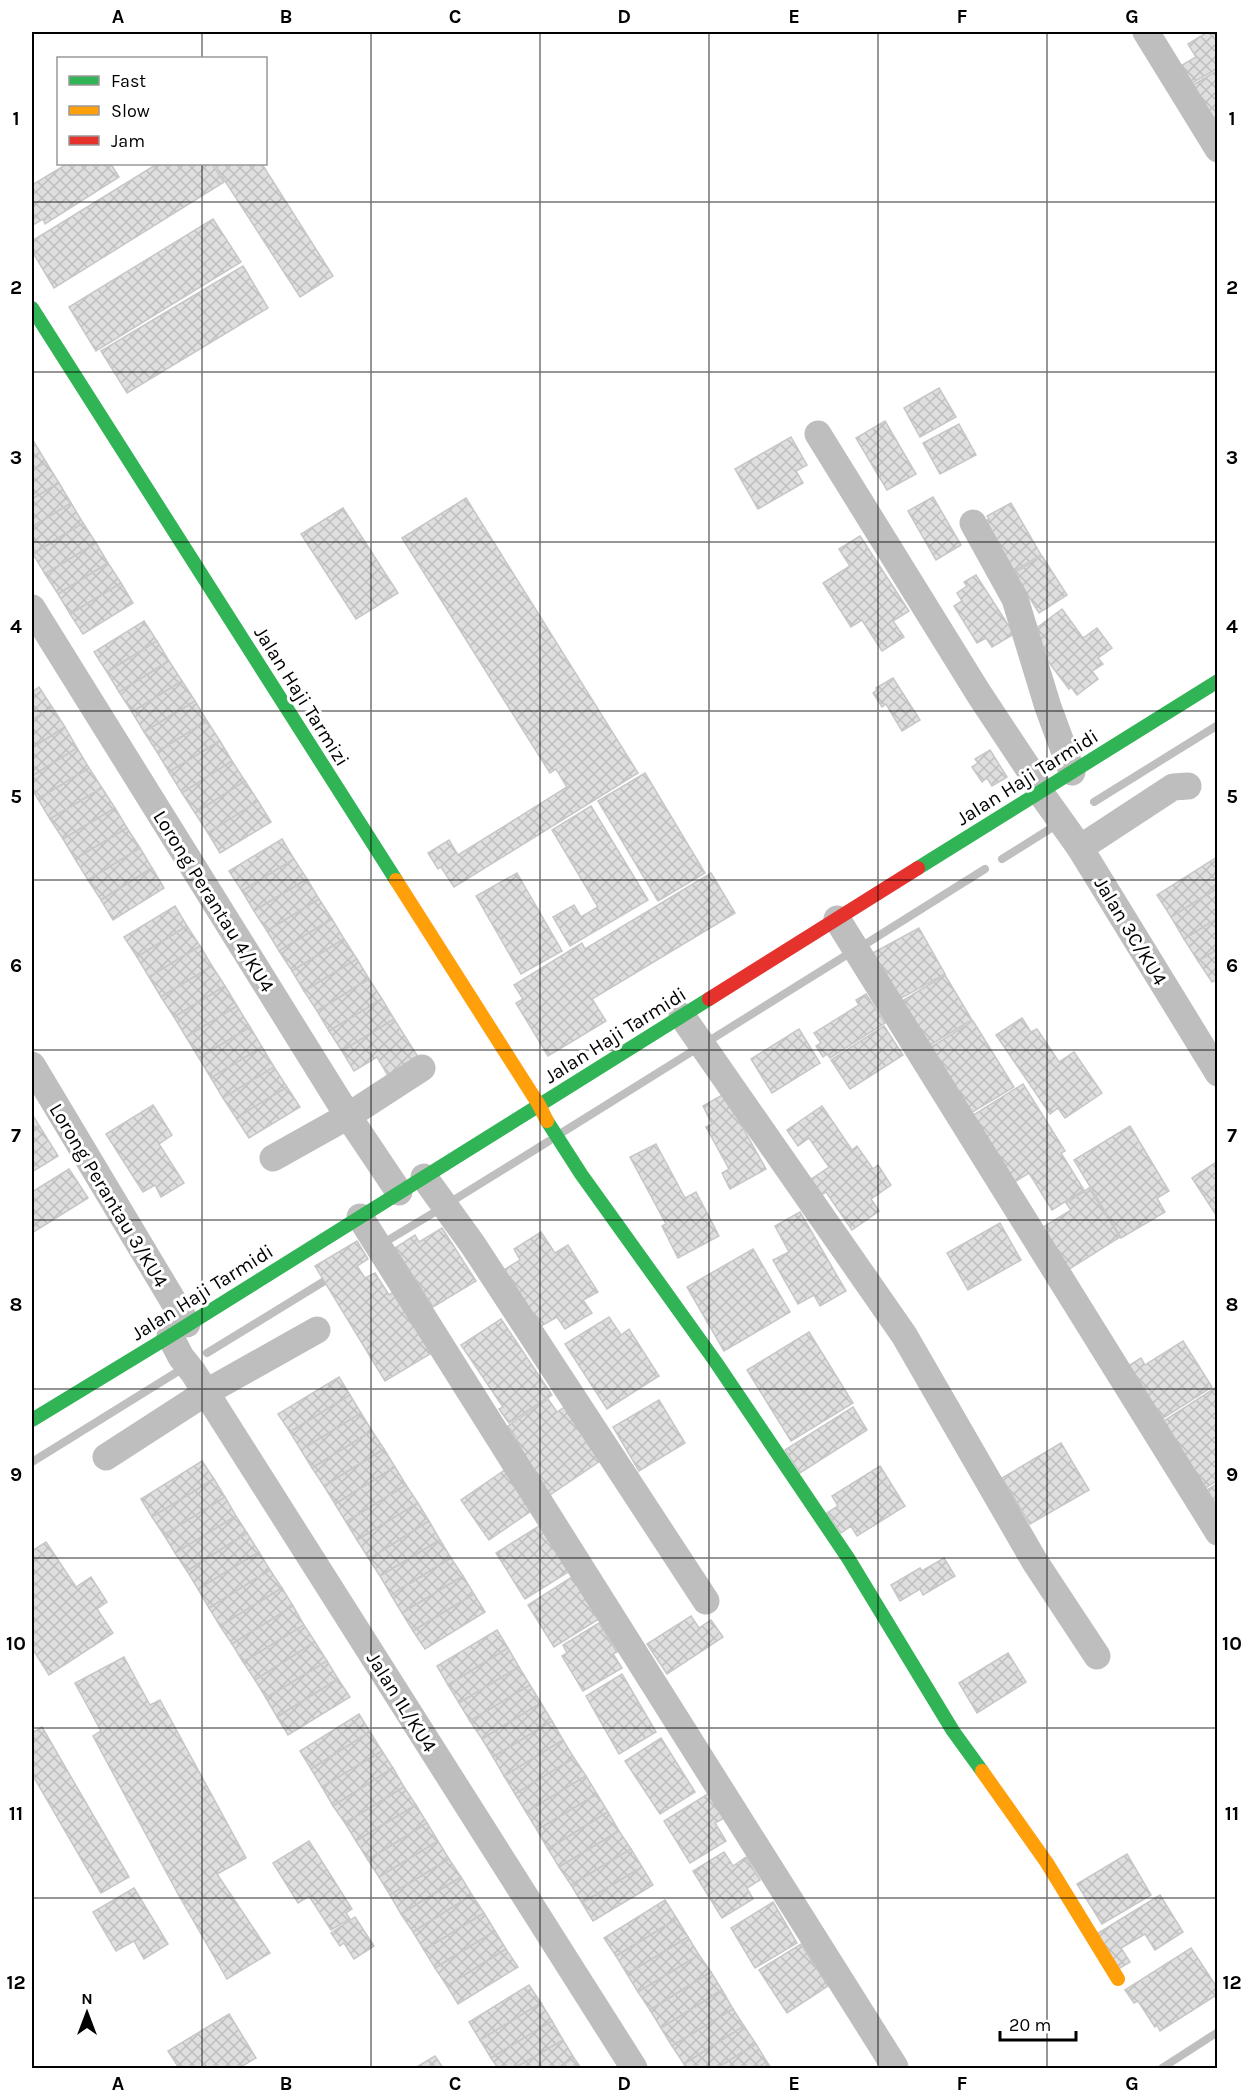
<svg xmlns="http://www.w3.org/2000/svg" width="1249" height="2100" viewBox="0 0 1249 2100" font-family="Karla,sans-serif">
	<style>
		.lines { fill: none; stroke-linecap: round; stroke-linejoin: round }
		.stream { stroke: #bfbfbf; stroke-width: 8 }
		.building { fill: url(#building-cross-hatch); stroke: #c7c7c7; stroke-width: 1.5 }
		.street { stroke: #bebebe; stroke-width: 27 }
		.fast { stroke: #30b455; stroke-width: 14 }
		.slow { stroke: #ff9f0a; stroke-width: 14 }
		.jam { stroke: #e5322d; stroke-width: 14 }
		.grid { fill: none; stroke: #000; stroke-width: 1.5; stroke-opacity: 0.55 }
		.labels { text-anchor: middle; stroke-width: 6; stroke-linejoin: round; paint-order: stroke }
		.street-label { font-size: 20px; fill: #000; stroke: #fff }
		.neatline { fill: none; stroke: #000; stroke-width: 2 }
		.grid-label { font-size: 20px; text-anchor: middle; font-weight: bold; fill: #000 }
	</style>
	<defs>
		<pattern id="building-cross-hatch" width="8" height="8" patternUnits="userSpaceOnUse" patternTransform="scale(1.5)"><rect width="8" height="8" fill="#dfdfdf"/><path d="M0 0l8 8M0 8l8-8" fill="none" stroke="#bebebe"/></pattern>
	</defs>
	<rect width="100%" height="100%" fill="#fff"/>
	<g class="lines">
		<g class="stream">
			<polyline points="1094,802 1218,725"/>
			<polyline points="1002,859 1053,827"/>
			<polyline points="864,945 985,869"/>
			<polyline points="563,1132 845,956"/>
			<polyline points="449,1203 549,1141"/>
			<polyline points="390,1239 440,1209"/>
			<polyline points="207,1353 331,1277"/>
			<polyline points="32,1462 177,1372"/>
			<polyline points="1162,2068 1218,2032"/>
		</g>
	</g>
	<g class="building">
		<polygon points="1205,32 1218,32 1218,68 1187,86 1177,68 1196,57 1188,44 1206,33"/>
		<polygon points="1218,70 1218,127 1188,88"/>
		<polygon points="67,164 111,164 119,177 45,224 43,219 33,225 32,222 32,185"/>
		<polygon points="157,164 212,164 224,182 54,288 32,251 32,241"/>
		<polygon points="214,164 262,164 333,276 300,297"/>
		<polygon points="213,219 241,262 96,351 69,307"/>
		<polygon points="243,266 268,308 127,393 101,351"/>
		<polygon points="939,388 956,417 920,437 904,408"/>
		<polygon points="885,421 916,474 887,490 856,438"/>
		<polygon points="959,424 976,455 940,474 923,443"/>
		<polygon points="791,437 807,465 796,471 803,483 758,509 735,469"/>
		<polygon points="34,442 46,462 32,471 32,444"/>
		<polygon points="46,462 59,483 32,499 32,471"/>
		<polygon points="59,483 71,503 32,527 32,499"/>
		<polygon points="933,497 961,545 936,560 908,511"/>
		<polygon points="466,498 638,773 454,887 441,867 438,869 428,853 449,840 458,855 567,787 556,769 550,773 402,538"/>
		<polygon points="71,503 83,523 33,554 32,527"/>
		<polygon points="1011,503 1041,555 1013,572 974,528 989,519 987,516"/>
		<polygon points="343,508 398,593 356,619 301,534"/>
		<polygon points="83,523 96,543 45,574 33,554"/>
		<polygon points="860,536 909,611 893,621 904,637 882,651 862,620 851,627 823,583 850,566 839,549"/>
		<polygon points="96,543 108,563 58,594 45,574"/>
		<polygon points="1042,556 1067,595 1039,613 1014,573"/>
		<polygon points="108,563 121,583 70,614 58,594"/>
		<polygon points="976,575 1014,634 992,647 986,638 977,643 954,606 962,601 957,593 967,586 964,582"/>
		<polygon points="121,583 133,603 83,634 70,614"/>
		<polygon points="1062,609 1083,638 1097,628 1112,648 1098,658 1103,664 1092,671 1098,679 1077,695 1071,687 1069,689 1036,645 1030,633"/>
		<polygon points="144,621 157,641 107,672 94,652"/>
		<polygon points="157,641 169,661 119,692 107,672"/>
		<polygon points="169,661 182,681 132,712 119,692"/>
		<polygon points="893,678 920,720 902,731 886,704 882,707 873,693 877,690 876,688"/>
		<polygon points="182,681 195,701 144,732 132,712"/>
		<polygon points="39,687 52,707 32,720 32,692"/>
		<polygon points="195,701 207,721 157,752 144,732"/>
		<polygon points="52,707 65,727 32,748 32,720"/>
		<polygon points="207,721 220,741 169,772 157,752"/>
		<polygon points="65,727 77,748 32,776 32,748"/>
		<polygon points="220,741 232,761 182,793 169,772"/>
		<polygon points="77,748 89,768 38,799 32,789 32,776"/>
		<polygon points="990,750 1007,777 992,786 987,778 982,782 972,767 978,763 975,759"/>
		<polygon points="232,761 245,781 195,813 182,793"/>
		<polygon points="89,768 102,788 50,819 38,799"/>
		<polygon points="645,773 705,873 658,901 598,801"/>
		<polygon points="245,781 258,801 208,833 195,813"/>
		<polygon points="102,788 115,808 63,839 50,819"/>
		<polygon points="258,801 271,822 220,853 208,833"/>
		<polygon points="591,806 648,900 570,946 553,917 574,905 581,917 598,907 552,830"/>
		<polygon points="115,808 127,828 75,859 63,839"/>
		<polygon points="127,828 140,848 88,880 75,859"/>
		<polygon points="282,839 294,859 242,891 229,871"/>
		<polygon points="140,848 152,868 101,900 88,880"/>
		<polygon points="1217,857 1218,888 1171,917 1157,895"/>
		<polygon points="294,859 307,879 254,911 242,891"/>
		<polygon points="152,868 164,888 113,920 101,900"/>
		<polygon points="517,873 562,951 521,974 476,896"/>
		<polygon points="711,873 735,913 592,999 606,1021 548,1056 516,1003 523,999 514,985 582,943 585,949"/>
		<polygon points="307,879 319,899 267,931 254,911"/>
		<polygon points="1218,888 1218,918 1184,939 1171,917"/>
		<polygon points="319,899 332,919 279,951 267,931"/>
		<polygon points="175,906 187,926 137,957 124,937"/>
		<polygon points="1218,918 1218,949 1198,961 1184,939"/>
		<polygon points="332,919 344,939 292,971 279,951"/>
		<polygon points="187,926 200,946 149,977 137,957"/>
		<polygon points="919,928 945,974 896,1001 869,955"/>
		<polygon points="344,939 357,959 304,991 292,971"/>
		<polygon points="200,946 212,966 161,997 149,977"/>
		<polygon points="1218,949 1218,979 1212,982 1198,961"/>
		<polygon points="357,959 369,979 317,1011 304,991"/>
		<polygon points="212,966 225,986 174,1017 161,997"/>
		<polygon points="945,975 972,1020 925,1048 897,1004"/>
		<polygon points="369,979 382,999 329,1031 317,1011"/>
		<polygon points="225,986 237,1006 186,1037 174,1017"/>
		<polygon points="866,994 885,1023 830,1058 827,1054 823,1057 816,1046 821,1043 814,1033 859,1005 856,1000"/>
		<polygon points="382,999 394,1019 342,1051 329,1031"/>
		<polygon points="237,1006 250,1027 199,1058 186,1037"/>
		<polygon points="1022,1018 1031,1032 1037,1029 1059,1062 1074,1052 1102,1093 1065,1118 1058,1108 1050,1114 996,1035"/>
		<polygon points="394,1019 420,1060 390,1079 377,1057 354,1071 342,1051"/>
		<polygon points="973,1021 1014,1087 966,1116 926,1050"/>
		<polygon points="884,1026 903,1055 850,1089 831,1060"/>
		<polygon points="250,1027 262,1047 211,1078 199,1058"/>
		<polygon points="799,1029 820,1063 772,1093 751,1059"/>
		<polygon points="262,1047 274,1067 223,1098 211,1078"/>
		<polygon points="274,1067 287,1087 236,1118 223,1098"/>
		<polygon points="1023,1084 1065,1151 1061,1153 1084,1190 1052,1210 1029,1173 1008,1186 967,1119"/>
		<polygon points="287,1087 300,1107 249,1138 236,1118"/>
		<polygon points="724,1094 766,1169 730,1189 722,1173 729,1169 706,1127 712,1124 703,1106"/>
		<polygon points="153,1105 172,1135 159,1144 184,1183 161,1197 155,1185 143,1192 106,1134"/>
		<polygon points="822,1106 852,1150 857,1146 873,1169 878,1165 891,1185 871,1199 879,1211 852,1230 826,1192 821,1195 810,1180 829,1167 809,1138 798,1146 787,1130"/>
		<polygon points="32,1114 40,1127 32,1133"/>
		<polygon points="1130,1126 1169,1191 1157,1198 1165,1212 1121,1238 1074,1160"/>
		<polygon points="40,1127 58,1156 32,1172 32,1133"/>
		<polygon points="656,1144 685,1198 696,1192 719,1236 678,1258 662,1226 666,1224 630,1157"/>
		<polygon points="1218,1161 1218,1218 1192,1178"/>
		<polygon points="69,1169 88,1198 32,1233 32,1192"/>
		<polygon points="1089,1188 1120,1237 1063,1273 1037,1231 1071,1210 1066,1203"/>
		<polygon points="800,1212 846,1291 820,1306 814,1295 798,1304 773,1260 789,1252 775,1226"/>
		<polygon points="1000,1223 1021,1260 968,1290 947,1253"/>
		<polygon points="442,1228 476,1281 433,1307 395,1248 415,1235 419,1242"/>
		<polygon points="541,1232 555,1253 568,1245 598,1292 583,1300 592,1313 565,1329 557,1317 541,1326 499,1273 520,1260 514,1249"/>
		<polygon points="357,1241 368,1259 357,1266 365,1278 375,1273 389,1295 397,1290 435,1351 385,1381 315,1266"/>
		<polygon points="753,1249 790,1312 724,1351 687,1287"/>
		<polygon points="609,1317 621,1335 629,1329 659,1376 607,1409 565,1344"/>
		<polygon points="501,1319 552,1395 509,1423 499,1409 503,1407 461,1345"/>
		<polygon points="809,1332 853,1403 791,1441 747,1370"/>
		<polygon points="1183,1341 1212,1387 1154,1424 1120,1371 1141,1358 1145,1365"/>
		<polygon points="339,1377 350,1395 290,1432 278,1414"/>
		<polygon points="1215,1388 1218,1392 1218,1480 1199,1492 1156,1426"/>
		<polygon points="350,1395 361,1413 301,1450 290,1432"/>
		<polygon points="548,1399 557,1412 566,1406 603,1459 550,1495 514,1441 517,1439 508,1426"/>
		<polygon points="659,1400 685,1443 639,1471 613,1427"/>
		<polygon points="853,1407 867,1430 800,1473 785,1450"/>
		<polygon points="361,1413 372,1431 312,1468 301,1450"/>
		<polygon points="372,1431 384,1449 324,1486 312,1468"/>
		<polygon points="1061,1443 1089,1490 1030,1524 1002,1478"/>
		<polygon points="384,1449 395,1467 335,1504 324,1486"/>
		<polygon points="202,1461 214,1479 152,1517 141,1499"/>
		<polygon points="880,1466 905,1506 857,1536 851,1526 841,1533 827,1513 838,1506 832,1496"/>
		<polygon points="395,1467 406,1485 346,1522 335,1504"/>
		<polygon points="509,1467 537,1507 489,1540 461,1500"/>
		<polygon points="214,1479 225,1497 164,1535 152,1517"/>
		<polygon points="1218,1483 1218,1522 1199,1495"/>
		<polygon points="406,1485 418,1503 357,1540 346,1522"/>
		<polygon points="225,1497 236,1516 175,1553 164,1535"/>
		<polygon points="418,1503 429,1521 369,1559 357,1540"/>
		<polygon points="236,1516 247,1533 187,1571 175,1553"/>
		<polygon points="429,1521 440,1540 380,1576 369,1559"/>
		<polygon points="544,1523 573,1569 525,1599 496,1553"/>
		<polygon points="247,1533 259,1552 198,1589 187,1571"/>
		<polygon points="440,1540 451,1558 391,1595 380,1576"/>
		<polygon points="46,1542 76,1587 91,1577 107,1602 97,1609 113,1633 49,1675 32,1648 32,1551"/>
		<polygon points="259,1552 270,1570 209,1608 198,1589"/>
		<polygon points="451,1558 463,1576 402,1613 391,1595"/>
		<polygon points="944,1558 955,1576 923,1595 920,1589 900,1601 891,1585 920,1568 922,1571"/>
		<polygon points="270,1570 282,1588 220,1626 209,1608"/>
		<polygon points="575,1575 602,1617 554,1647 528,1605"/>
		<polygon points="463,1576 474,1594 413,1631 402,1613"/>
		<polygon points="282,1588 293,1606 232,1644 220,1626"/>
		<polygon points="474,1594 485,1612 425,1649 413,1631"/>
		<polygon points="293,1606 304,1625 243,1662 232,1644"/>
		<polygon points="691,1616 699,1628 711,1620 723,1637 667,1674 647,1644"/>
		<polygon points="599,1623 617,1652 613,1654 622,1668 583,1691 562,1656 567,1653 563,1645"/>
		<polygon points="304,1625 315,1642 255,1680 243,1662"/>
		<polygon points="497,1630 508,1648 448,1685 437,1666"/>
		<polygon points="315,1642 327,1661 266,1698 255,1680"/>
		<polygon points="508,1648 519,1667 459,1703 448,1685"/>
		<polygon points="1008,1653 1026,1682 977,1713 959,1683"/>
		<polygon points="124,1657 150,1705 160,1700 246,1858 217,1874 270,1953 227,1979 178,1894 93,1736 101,1731 75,1683"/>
		<polygon points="327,1661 338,1679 277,1717 266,1698"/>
		<polygon points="519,1667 530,1685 470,1721 459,1703"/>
		<polygon points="622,1674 656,1732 619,1754 586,1696"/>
		<polygon points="338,1679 350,1697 288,1735 277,1717"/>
		<polygon points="530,1685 541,1703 482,1739 470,1721"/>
		<polygon points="541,1703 552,1721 493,1757 482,1739"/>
		<polygon points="359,1714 370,1732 311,1769 300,1751"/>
		<polygon points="552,1721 563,1740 504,1776 493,1757"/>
		<polygon points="42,1727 129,1877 101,1893 32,1774 32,1733"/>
		<polygon points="370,1732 382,1751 322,1787 311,1769"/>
		<polygon points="661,1738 695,1792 660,1814 625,1761"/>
		<polygon points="563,1740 574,1758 515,1794 504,1776"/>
		<polygon points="382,1751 393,1768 333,1806 322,1787"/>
		<polygon points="574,1758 586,1776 526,1812 515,1794"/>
		<polygon points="393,1768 404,1787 345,1823 333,1806"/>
		<polygon points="586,1776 597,1794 537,1830 526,1812"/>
		<polygon points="404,1787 416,1805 356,1841 345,1823"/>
		<polygon points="711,1792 726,1817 715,1823 726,1841 690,1863 664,1821"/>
		<polygon points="597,1794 608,1812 548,1849 537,1830"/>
		<polygon points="416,1805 427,1823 368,1860 356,1841"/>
		<polygon points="608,1812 619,1831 559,1867 548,1849"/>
		<polygon points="427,1823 438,1841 379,1877 368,1860"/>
		<polygon points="619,1831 631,1849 571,1885 559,1867"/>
		<polygon points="309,1841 352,1909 346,1913 350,1919 331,1930 309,1896 298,1903 273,1863"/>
		<polygon points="438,1841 449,1859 390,1895 379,1877"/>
		<polygon points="631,1849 642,1867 582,1903 571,1885"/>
		<polygon points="724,1852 733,1866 746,1857 760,1880 747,1888 753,1899 722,1918 693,1871"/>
		<polygon points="1127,1854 1151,1895 1102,1924 1077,1884"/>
		<polygon points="449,1859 461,1877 401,1914 390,1895"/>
		<polygon points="642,1867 653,1885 593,1921 582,1903"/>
		<polygon points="461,1877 472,1895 413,1932 401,1914"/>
		<polygon points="134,1888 168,1944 144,1959 134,1941 116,1951 93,1912"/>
		<polygon points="472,1895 484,1913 424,1950 413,1932"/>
		<polygon points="1160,1895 1183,1932 1155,1950 1145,1934 1121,1948 1130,1962 1117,1970 1095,1935"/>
		<polygon points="665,1900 677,1919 616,1956 604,1938"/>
		<polygon points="773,1902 797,1943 755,1968 731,1928"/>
		<polygon points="484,1913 495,1931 435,1968 424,1950"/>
		<polygon points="355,1917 374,1946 354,1959 344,1943 340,1946 331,1933"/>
		<polygon points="677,1919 688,1937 627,1974 616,1956"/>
		<polygon points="495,1931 506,1949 447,1986 435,1968"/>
		<polygon points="688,1937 699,1955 638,1992 627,1974"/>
		<polygon points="801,1944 828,1986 787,2013 759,1970"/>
		<polygon points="1191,1948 1218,1989 1218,1994 1160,2031 1157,2025 1155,2027 1138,2001 1134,2003 1125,1990"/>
		<polygon points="506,1949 518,1967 458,2004 447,1986"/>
		<polygon points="699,1955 711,1972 650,2010 638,1992"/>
		<polygon points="711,1972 722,1990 661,2028 650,2010"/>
		<polygon points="529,1985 541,2003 480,2040 469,2022"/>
		<polygon points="722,1990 733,2009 672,2046 661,2028"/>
		<polygon points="541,2003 552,2021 491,2058 480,2040"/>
		<polygon points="733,2009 744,2026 684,2064 672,2046"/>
		<polygon points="229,2014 256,2058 239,2068 179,2068 168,2051"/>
		<polygon points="552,2021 563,2040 515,2068 498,2068 491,2058"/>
		<polygon points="744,2026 756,2044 717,2068 686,2068 684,2064"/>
		<polygon points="563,2040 574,2058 557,2068 515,2068"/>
		<polygon points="756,2044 767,2062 757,2068 717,2068"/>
		<polygon points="435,2056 443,2068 415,2068"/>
		<polygon points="574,2058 581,2068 557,2068"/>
		<polygon points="767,2062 771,2068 757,2068"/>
	</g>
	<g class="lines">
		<g class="street">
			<polyline points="1146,32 1218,149"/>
			<polyline points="818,434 979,694 1032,774 1040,792 1080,848 1218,1073"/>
			<polyline points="973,523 1015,599 1048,707 1072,772"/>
			<polyline points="32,608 348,1116 399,1192"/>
			<polyline points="1080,848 1173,787 1188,786"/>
			<polyline points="837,919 1218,1532"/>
			<polyline points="682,1016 904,1335 1035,1562 1097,1656"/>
			<polyline points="32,1065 187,1324"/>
			<polyline points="273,1158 348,1116 422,1068"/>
			<polyline points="424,1177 473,1245 706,1601"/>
			<polyline points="360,1217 895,2067"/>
			<polyline points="170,1336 181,1357 193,1372 634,2068"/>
			<polyline points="106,1457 205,1393 317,1330"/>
		</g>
		<g class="fast">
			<polyline points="32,308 396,880"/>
			<polyline points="918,868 1218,681"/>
			<polyline points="547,1121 581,1174 715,1361 848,1558 953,1731 982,1771"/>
			<polyline points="32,1420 170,1336 709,999"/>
		</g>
		<g class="slow">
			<polyline points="396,880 539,1105 547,1121"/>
			<polyline points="982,1771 1047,1863 1118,1979"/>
		</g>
		<polyline class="jam" points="709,999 918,868"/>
	</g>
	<path class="grid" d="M202,32V58M371,32V2068M540,32V2068M709,32V2068M878,32V2068M1047,32V2068M202,164V2068M32,202H1218M32,372H1218M32,542H1218M32,711H1218M32,880H1218M32,1050H1218M32,1220H1218M32,1389H1218M32,1558H1218M32,1728H1218M32,1898H1218"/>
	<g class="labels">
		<g class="street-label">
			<text transform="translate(302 696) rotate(58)" y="7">Jalan Haji Tarmizi</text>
			<text transform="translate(1027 777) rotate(-32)" y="7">Jalan Haji Tarmidi</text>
			<text transform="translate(214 901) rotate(58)" y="7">Lorong Perantau 4/KU4</text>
			<text transform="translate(1131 931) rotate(59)" y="7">Jalan 3C/KU4</text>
			<text transform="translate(615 1035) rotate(-32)" y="7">Jalan Haji Tarmidi</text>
			<text transform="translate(109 1195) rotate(59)" y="7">Lorong Perantau 3/KU4</text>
			<text transform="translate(202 1292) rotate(-32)" y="7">Jalan Haji Tarmidi</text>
			<text transform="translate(402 1702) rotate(58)" y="7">Jalan 1L/KU4</text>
		</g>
	</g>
	<rect width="1249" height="2100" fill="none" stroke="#ffffff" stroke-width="66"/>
	<rect x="57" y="57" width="210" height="108" fill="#ffffff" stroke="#999999" stroke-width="1.5"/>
	<rect x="69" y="76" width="30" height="9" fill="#30b455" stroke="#999999" stroke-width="1.5"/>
	<text x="111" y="87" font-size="18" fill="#000000">Fast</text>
	<rect x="69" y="106" width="30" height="9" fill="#ff9f0a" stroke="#999999" stroke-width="1.5"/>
	<text x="111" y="117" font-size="18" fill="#000000">Slow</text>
	<rect x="69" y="136" width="30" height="9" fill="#e5322d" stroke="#999999" stroke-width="1.5"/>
	<text x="111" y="147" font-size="18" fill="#000000">Jam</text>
	<g transform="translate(87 2013)" stroke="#ffffff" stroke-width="4.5" paint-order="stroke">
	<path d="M0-4.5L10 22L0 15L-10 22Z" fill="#000000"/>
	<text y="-9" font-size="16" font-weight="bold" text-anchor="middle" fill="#000000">N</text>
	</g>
	<path d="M1000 2031v9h76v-9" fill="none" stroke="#000000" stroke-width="3"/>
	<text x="1009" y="2031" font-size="18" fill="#000000" stroke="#ffffff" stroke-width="4.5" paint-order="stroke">20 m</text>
	<rect x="33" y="33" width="1183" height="2034" class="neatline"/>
	<g class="grid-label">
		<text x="118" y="23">A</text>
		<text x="286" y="23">B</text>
		<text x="455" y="23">C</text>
		<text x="624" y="23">D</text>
		<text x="794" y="23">E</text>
		<text x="962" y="23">F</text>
		<text x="1132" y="23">G</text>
		<text x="16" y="125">1</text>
		<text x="1232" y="125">1</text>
		<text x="16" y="294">2</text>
		<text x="1232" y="294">2</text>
		<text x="16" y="464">3</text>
		<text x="1232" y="464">3</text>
		<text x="16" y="633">4</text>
		<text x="1232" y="633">4</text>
		<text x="16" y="803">5</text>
		<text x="1232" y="803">5</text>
		<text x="16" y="972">6</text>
		<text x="1232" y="972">6</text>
		<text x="16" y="1142">7</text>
		<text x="1232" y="1142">7</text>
		<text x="16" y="1311">8</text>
		<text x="1232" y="1311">8</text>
		<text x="16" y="1481">9</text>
		<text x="1232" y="1481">9</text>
		<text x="16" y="1650">10</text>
		<text x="1232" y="1650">10</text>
		<text x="16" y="1820">11</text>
		<text x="1232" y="1820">11</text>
		<text x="16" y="1989">12</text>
		<text x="1232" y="1989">12</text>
		<text x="118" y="2090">A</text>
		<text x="286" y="2090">B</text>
		<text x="455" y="2090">C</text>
		<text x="624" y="2090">D</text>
		<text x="794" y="2090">E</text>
		<text x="962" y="2090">F</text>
		<text x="1132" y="2090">G</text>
	</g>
</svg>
